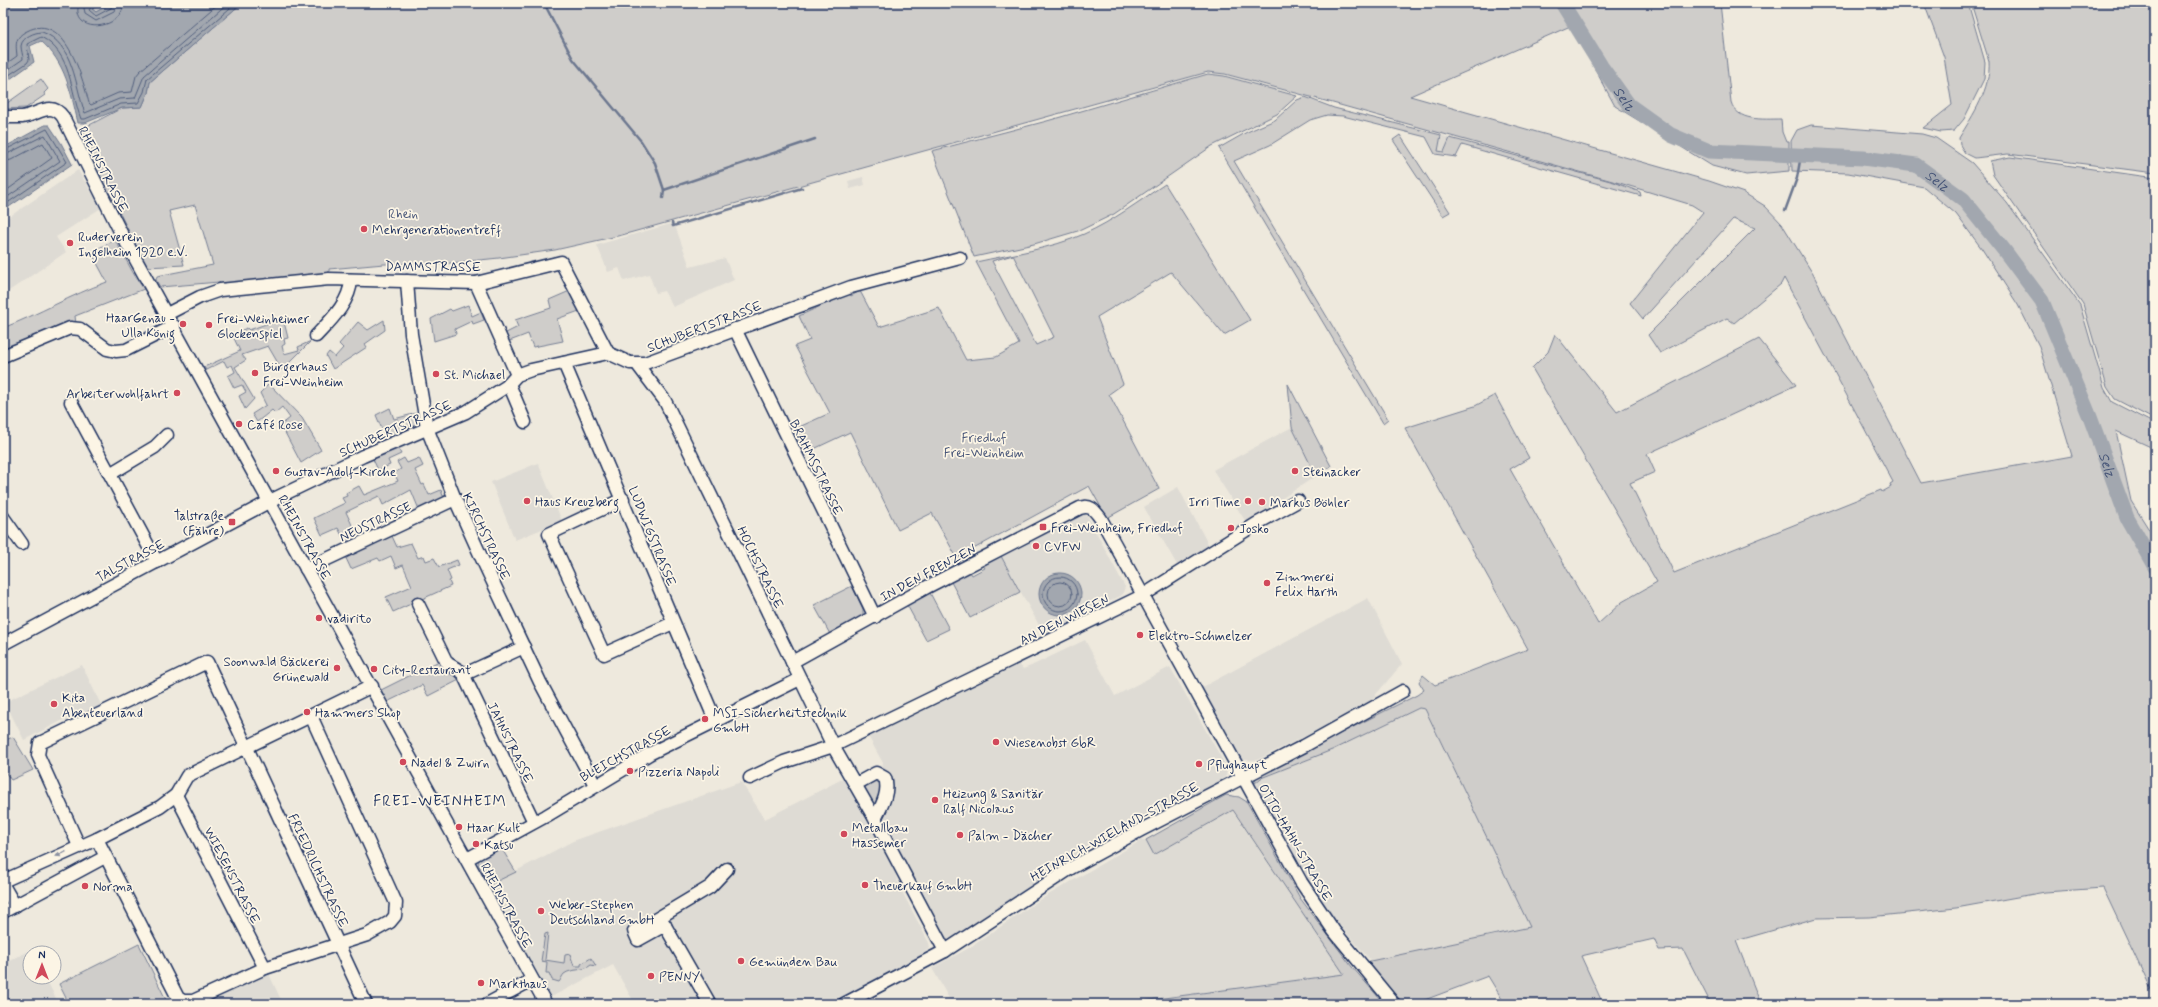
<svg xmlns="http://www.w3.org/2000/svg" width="2158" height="1007" viewBox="0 0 2158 1007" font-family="Mynerve,sans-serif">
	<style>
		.built { fill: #dedbd4 }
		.green { fill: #cfcdca; stroke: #757e94; fill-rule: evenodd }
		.water { fill: #a2a7af; stroke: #6c778f }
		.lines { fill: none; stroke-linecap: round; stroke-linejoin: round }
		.shore { stroke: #515f7e; stroke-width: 1 }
		.stream { stroke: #6c778f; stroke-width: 2.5 }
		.river { stroke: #a2a7af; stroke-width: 15 }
		.minor-casing { stroke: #1b2f5e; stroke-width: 15 }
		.minor { stroke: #fcf5e5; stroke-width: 12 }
		.oneway { fill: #8c92a2 }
		.poi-dot { fill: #d1495b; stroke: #fcf5e5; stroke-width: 1.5 }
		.labels { text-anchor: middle; stroke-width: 3.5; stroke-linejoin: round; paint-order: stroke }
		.street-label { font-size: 13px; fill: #1b2f5e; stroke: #fcf5e5 }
		.park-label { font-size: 13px; fill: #485679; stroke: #fcf5e5 }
		.poi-label { font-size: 13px; fill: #1b2f5e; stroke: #fcf5e5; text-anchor: start }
		.water-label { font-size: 14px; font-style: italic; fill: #445376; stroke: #fcf5e5 }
		.quarter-label { font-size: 15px; letter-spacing: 1px; fill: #1b2f5e; stroke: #fcf5e5 }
	</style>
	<rect width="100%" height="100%" fill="#eee9dd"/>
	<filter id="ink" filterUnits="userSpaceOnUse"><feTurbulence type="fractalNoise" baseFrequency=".025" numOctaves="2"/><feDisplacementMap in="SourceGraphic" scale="8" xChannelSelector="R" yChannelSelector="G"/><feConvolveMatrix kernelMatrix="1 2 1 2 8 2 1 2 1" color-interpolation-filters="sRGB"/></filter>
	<g filter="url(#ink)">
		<g class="built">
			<polygon points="1441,135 1450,138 1444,152 1438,151"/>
			<polygon points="78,170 101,208 56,237 66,252 3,295 3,221"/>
			<polygon points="863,177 865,185 850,189 848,181"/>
			<polygon points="674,223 690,267 725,258 734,280 673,307 664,291 656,293 649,274 624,281 619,268 608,272 597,245"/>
			<polygon points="1292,427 1316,476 1246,522 1213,470"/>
			<polygon points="538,463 562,521 515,540 491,482"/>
			<polygon points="1178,487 1209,546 1177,565 1144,507"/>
			<polygon points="1082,513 1088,517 1125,587 1122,595 1045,636 1001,556"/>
			<polygon points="1368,598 1402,664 1366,706 1257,760 1241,760 1199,689"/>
			<polygon points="1085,640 1115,696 1170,667 1227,768 1226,776 1203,791 1066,862 957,937 948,939 942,935 884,821 893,779 882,769 883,763 868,736 1019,664 1023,669 1031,666"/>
			<polygon points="82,665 102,707 70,723 67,718 24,740 5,702"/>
			<polygon points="1419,708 1425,709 1530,927 1371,961 1322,905 1308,884 1254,784 1261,778 1332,750"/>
			<polygon points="844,778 895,873 899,886 929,943 930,948 920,956 828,1004 635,1004 613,965 551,997 489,885 573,841 741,782 765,819"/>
			<polygon points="1232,810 1344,974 1119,1004 952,1004 932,968 971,947 1038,901 1142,840 1146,840 1154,855"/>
			<polygon points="31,950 33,953 30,953 30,977 45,977 59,1004 3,1004 3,964"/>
			<polygon points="268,972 283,1004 193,1004"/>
		</g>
		<g class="green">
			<polygon points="102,3 112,3 96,12 92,9"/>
			<path d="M242,3H1720L1731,102C1737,122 1763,119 1781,119L1782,132L1786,142H1789V171L1746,175L1712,166L1615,106L1589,58L1575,24L1410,96L1709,181L1744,193L1765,206L1782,224L1813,274L1921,483L2072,456L2039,346L2018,305L1982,249L1956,214L1924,187L1848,173L1792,171L1791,141L1797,130L1811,125L1922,134L1936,138L1972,163L2007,203L2080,305L2104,388L2112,402L2155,424V449L2116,431L2131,501L2155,539V998L2103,888L2045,892L1956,908L1869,917L1816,918L1736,941L1760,1002L1755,1004H1711L1683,949L1659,950L1654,939L1581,956L1603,1004H1505L1488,976L1414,1004H1394L1361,963L1530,927L1425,709L1419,708L1332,750L1261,778L1254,784L1257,775L1417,695L1424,690L1419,682L1423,675L1435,685L1528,649L1405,428L1475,406L1495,395L1529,458L1510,469L1598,624L1622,602L1657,582L1532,368L1548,352L1555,334L1617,412L1759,339L1796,385L1647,454L1655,472L1630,483L1674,573L1881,490L1882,492L1891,487L1890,484L1893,482L1784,278L1781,284L1734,323L1727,318L1660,353L1648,335L1755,228L1733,219L1643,319L1630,303L1703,212L1692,205L1623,184L1322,100L1225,74L1208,72L622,235L555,250L499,258L441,264H384L329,269V274L221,285L219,282L160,287L156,280L157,276L213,265L195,205L169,211L184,265L147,267L113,200L76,132L122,108L142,107L148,93L150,82Z"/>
			<polygon points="1924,3 1968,3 1985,62 1984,79 1964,119 1954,131 1941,132 1923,128 1952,105 1944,57"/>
			<path d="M1971,3H2155V173L2008,154L1975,158L1965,153L1960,145L1959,138C1973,115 1991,89 1989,61Z"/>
			<polygon points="1208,74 1224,76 1297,96 1277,114 1212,146 1114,214 1081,230 1034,244 974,257 932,151 1047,121"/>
			<polygon points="41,79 48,89 44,93 45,95 26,108 3,109 3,106"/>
			<polygon points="1305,97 1334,108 1441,135 1438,151 1444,152 1450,138 1614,182 1640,192 1641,196 1462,145 1456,157 1435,154 1426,137 1343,116 1327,115 1310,120 1270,145 1234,161 1388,419 1383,423 1219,148 1247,132 1275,120 1297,100"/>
			<polygon points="1400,135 1450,212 1443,216 1393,140"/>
			<polygon points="2010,157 2155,178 2155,420 2115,399 2107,387 2083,304 1993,175 1990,161"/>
			<path d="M1165,184L1250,320L1224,335L1171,272L1097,317L1123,384L1109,394L1159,489L1107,518L1089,486L957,558L932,513L898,530L850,432L799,456L788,432L830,413L795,346L810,340L799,316L849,293L851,296L860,291L879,327L939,308L966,360L996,357L1019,344L976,262C1012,254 1050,249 1084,234C1113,221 1138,202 1165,184ZM1013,255L1054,337L1036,345L992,261Z"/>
			<path d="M115,240C125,256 132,274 144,289L75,316L76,324L3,352V328C39,314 71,295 107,282L91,252Z"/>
			<polygon points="572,290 582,310 557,319 563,341 533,347 528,334 507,342 504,334 518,327 515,320 551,308 549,300"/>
			<polygon points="468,305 472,316 481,312 484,320 473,324 472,321 455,329 456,334 434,341 431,319 450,309 452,311"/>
			<polygon points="283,318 288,338 284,339 285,344 282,346 284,354 299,350 298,347 311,341 282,370 268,346 242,355 246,360 235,367 254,399 245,409 239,396 246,392 242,385 234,388 228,376 235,372 232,365 227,367 224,361 206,370 204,367 240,351 232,334 247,328 249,330"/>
			<polygon points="384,320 385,330 365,344 367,347 333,369 326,356 329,352 335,357 343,348 339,344 358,322 368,330"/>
			<polygon points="269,384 302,418 321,450 301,463 281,425 290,418 282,407 275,413 272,410 257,422 252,414 266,405 260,393"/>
			<polygon points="1288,384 1331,466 1316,476 1292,427"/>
			<polygon points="390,408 394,419 417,413 417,424 386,439 376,415"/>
			<polygon points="397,446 401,454 388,460 390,465 378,470 372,457"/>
			<polygon points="404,458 407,463 419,458 423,466 415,470 422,485 424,484 429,495 441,490 443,496 450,493 451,497 420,512 411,490 383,505 379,496 346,512 359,540 347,545 338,528 322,535 314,518 345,503 342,498 347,496 346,493 359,486 364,495 398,481 394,473 401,469 397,462"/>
			<polygon points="391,534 397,547 411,543 418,558 424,556 426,561 434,558 439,567 457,560 459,565 447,570 451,580 449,581 451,586 393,612 386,597 412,586 403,565 396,568 391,556 380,561 378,558 351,569 344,554"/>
			<polygon points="1001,556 1020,592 970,618 951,582 970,572 972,575 985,568 983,565"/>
			<polygon points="852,586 863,609 863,617 831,636 814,605"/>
			<polygon points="930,593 949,629 926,640 907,605"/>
			<polygon points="441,660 463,678 428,696 422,685 387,702 381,690"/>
			<polygon points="13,737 33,770 11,780 3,769 3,741"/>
			<polygon points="878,777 884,788 873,809 861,787"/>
			<polygon points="1226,795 1239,797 1247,802 1300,898 1352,967 1381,1000 1375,1004 1119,1004 1344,974 1233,810 1154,855 1146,840"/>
			<polygon points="500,846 516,872 489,885 478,864 479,858"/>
			<path d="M548,933L545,960L564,963L565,955L570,954L574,966H581V964L591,958L596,966L591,965C583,972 572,968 564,974C562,976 561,980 559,982L552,980L549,973H546L547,962L541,961L545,934Z"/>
			<polygon points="139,944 168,1004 69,1004 59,984"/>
		</g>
		<g class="water">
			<path d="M3,3H102L92,9L96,12L112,3H242L150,82L148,93L142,107L122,108L85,123H78C71,92 65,62 41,41L30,46L34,62L3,84Z"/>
			<polygon points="45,125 49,125 61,143 72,164 3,211 3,148"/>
			<circle cx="1060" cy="594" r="21"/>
		</g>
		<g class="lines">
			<g class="shore">
				<path d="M79,3C69,36 123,31 124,3"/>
				<polyline points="86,3 84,8 85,14 96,21 114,12 118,3"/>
				<polyline points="94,3 89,10 96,16 111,8 113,3"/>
				<path d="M3,66L17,56C16,45 14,37 27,31C65,11 82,77 89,103L91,105L118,93L132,92L136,76L140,71L219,3"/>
				<path d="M3,73L23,59C23,55 21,50 21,46C22,37 35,32 42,32C74,43 75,87 85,113L119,99L135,98L144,76L228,3"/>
				<path d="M3,79L27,63L29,60L27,44L41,37C72,53 70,91 81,119H85L121,104L138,103L144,92L147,79L236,3"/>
				<polyline points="3,151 47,129 67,162 3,206"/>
				<polyline points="3,156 45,135 60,161 3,200"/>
				<polyline points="3,162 11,160 43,143 52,158 3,193"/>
				<circle cx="1060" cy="594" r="17"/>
				<circle cx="1060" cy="594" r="12"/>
			</g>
			<g class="stream">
				<polyline points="544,3 573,59 641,141 655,163 664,190 815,139"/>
				<polyline points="663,198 664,190"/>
				<polyline points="1785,211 1797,178 1801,155"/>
				<polyline points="672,223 673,226 802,188"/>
			</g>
			<path class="river" id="s1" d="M1562,3L1601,66L1629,105L1671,135L1709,151L1863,158L1916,165L1963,199L2004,250L2042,301L2090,417L2127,518L2155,567"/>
			<defs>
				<g id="minor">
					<path d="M3,117C9,117 16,117 22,117C38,115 51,100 63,117L120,231L546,1004"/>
					<polyline points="407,281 411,334 427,428 455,499 483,561 540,682 595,785"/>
					<polyline points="476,283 517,375"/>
					<polyline points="167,314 200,297 220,290 329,279 476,283 561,262 608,353"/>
					<polyline points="735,329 875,617"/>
					<path d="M316,336C331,320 350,302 351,280"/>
					<polyline points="3,356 70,328 80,329 107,349 116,351 126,350 174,326"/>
					<polyline points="564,363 715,720"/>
					<polyline points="637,364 665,401 833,746 875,819 945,951"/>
					<polyline points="509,384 525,422"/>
					<polyline points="71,402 157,562"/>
					<polyline points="110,474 155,447 167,435"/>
					<polyline points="623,499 549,534 604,654 673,623"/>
					<polyline points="3,517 22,544"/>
					<polyline points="306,569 455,499"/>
					<polyline points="418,604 447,663 465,674"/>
					<polyline points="3,644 274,499 363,456 466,412 507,386 517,375 531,370 608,353 630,363 645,363 851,287 960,258"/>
					<path d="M792,662L927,587L1080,508C1091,504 1095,511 1101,519L1301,882L1334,931L1394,1004"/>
					<polyline points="465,674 465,678 534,822"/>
					<polyline points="465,674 524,647"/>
					<polyline points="311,716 396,903 395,916 390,922 367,935 265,968 193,1001 183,1001 178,998 97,839 160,807 176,795 187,776 372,686"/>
					<polyline points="750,778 784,762 833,746 1142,596 1256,524 1298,501"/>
					<path d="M856,784L876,773L885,778C890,792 881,807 875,819"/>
					<polyline points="176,795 265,968"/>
					<polyline points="79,846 38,755 40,743 207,662 366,1004"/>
					<polyline points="467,859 546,816 649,754 800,679"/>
					<polyline points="3,881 97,839"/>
					<polyline points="3,885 15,906"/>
					<polyline points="3,912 105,857"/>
					<polyline points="660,917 634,931 638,940 665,925"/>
					<polyline points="487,1004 532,980"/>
					<polyline points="710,1004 660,917 710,887 727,869"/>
					<polyline points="844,1004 945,951 1071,868 1141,830 1304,746 1403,691"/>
				</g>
			</defs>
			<use href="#minor" class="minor-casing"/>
			<use href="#minor" class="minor"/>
		</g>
		<defs><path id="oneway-solid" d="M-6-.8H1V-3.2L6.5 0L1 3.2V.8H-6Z"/></defs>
		<use class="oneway" href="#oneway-solid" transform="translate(61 854) rotate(155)"/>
	</g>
	<g class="poi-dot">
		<circle cx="364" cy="229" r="4"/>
		<circle cx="70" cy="243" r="4"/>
		<circle cx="183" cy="324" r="4"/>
		<circle cx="209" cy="325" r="4"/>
		<circle cx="255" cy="373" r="4"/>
		<circle cx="436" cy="374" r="4"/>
		<circle cx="177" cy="393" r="4"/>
		<circle cx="239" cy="424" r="4"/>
		<circle cx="276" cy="471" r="4"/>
		<circle cx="1295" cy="471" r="4"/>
		<circle cx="527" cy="501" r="4"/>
		<circle cx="1248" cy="501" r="4"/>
		<circle cx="1262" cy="502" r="4"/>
		<rect x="228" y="518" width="8" height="8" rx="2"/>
		<rect x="1039" y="523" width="8" height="8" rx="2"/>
		<circle cx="1231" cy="528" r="4"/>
		<circle cx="1036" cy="546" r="4"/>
		<circle cx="1267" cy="583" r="4"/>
		<circle cx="319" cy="618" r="4"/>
		<circle cx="1140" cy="635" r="4"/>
		<circle cx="337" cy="668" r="4"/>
		<circle cx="374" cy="669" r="4"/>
		<circle cx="54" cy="704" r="4"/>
		<circle cx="307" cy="712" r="4"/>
		<circle cx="705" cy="719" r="4"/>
		<circle cx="996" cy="742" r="4"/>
		<circle cx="403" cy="762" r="4"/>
		<circle cx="1199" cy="764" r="4"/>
		<circle cx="630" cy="771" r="4"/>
		<circle cx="935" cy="800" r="4"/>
		<circle cx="459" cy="827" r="4"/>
		<circle cx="844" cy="834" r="4"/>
		<circle cx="960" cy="835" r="4"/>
		<circle cx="476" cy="844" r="4"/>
		<circle cx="865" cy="885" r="4"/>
		<circle cx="85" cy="886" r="4"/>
		<circle cx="541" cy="911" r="4"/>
		<circle cx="741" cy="961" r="4"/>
		<circle cx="651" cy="976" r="4"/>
		<circle cx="481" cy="983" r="4"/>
	</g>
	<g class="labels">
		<g class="street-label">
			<text transform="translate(104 169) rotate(63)" y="5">RHEINSTRASSE</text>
			<text x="433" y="271">DAMMSTRASSE</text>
			<text transform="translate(704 326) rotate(-21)" y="5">SCHUBERTSTRASSE</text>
			<text transform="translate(395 428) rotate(-24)" y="5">SCHUBERTSTRASSE</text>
			<text transform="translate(817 467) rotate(64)" y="5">BRAHMSSTRASSE</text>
			<text transform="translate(375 521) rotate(-25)" y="5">NEUSTRASSE</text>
			<text transform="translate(487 536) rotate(65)" y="5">KIRCHSTRASSE</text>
			<text transform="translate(653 536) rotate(68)" y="5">LUDWIGSTRASSE</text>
			<text transform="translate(305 537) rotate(61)" y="5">RHEINSTRASSE</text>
			<text transform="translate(130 560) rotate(-28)" y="5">TALSTRASSE</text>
			<text transform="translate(761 567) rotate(64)" y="5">HOCHSTRASSE</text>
			<text transform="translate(928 572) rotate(-28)" y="5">IN DEN FRENZEN</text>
			<text transform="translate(1064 619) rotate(-26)" y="5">AN DEN WIESEN</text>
			<text transform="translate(511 742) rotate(64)" y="5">JAHNSTRASSE</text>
			<text transform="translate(625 753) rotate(-29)" y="5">BLEICHSTRASSE</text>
			<text transform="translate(1114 831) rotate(-29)" y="5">HEINRICH-WIELAND-STRASSE</text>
			<text transform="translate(1296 842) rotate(60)" y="5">OTTO-HAHN-STRASSE</text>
			<text transform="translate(319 870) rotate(65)" y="5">FRIEDRICHSTRASSE</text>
			<text transform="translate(233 875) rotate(63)" y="5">WIESENSTRASSE</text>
			<text transform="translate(507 905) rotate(62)" y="5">RHEINSTRASSE</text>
		</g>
		<g class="park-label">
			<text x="403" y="218">Rhein</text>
			<text x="984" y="442">Friedhof<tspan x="984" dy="15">Frei-Weinheim</tspan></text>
		</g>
		<g class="poi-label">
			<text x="372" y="234">Mehrgenerationentreff</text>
			<text x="78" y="241">Ruderverein<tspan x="78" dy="15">Ingelheim 1920 e.V.</tspan></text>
			<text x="175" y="322" text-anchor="end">HaarGenau -<tspan x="175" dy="15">Ulla König</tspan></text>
			<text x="217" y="323">Frei-Weinheimer<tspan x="217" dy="15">Glockenspiel</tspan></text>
			<text x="263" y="371">Bürgerhaus<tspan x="263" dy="15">Frei-Weinheim</tspan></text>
			<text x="444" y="379">St. Michael</text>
			<text x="169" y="398" text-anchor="end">Arbeiterwohlfahrt</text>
			<text x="247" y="429">Café Rose</text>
			<text x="284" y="476">Gustav-Adolf-Kirche</text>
			<text x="1303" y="476">Steinacker</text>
			<text x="535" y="506">Haus Kreuzberg</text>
			<text x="1240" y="506" text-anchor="end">Irri Time</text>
			<text x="1270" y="507">Markus Böhler</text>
			<text x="224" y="520" text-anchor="end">Talstraße<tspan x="224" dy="15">(Fähre)</tspan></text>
			<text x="1051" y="532">Frei-Weinheim, Friedhof</text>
			<text x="1239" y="533">Josko</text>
			<text x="1044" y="551">CVFW</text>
			<text x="1275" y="581">Zimmerei<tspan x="1275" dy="15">Felix Harth</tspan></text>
			<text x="327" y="623">vadirito</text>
			<text x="1148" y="640">Elektro-Schmelzer</text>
			<text x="329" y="666" text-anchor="end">Soonwald Bäckerei<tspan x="329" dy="15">Grünewald</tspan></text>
			<text x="382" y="674">City-Restaurant</text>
			<text x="62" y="702">Kita<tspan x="62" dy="15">Abenteuerland</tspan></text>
			<text x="315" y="717">Hammers Shop</text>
			<text x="713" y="717">MSI-Sicherheitstechnik<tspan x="713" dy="15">GmbH</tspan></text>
			<text x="1004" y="747">Wiesenobst GbR</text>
			<text x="411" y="767">Nadel &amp; Zwirn</text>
			<text x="1207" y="769">Pflughaupt</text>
			<text x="638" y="776">Pizzeria Napoli</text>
			<text x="943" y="798">Heizung &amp; Sanitär<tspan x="943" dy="15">Ralf Nicolaus</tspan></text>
			<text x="467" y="832">Haar Kult</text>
			<text x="852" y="832">Metallbau<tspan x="852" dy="15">Hassemer</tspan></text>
			<text x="968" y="840">Palm - Dächer</text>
			<text x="484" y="849">Katsu</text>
			<text x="873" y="890">Theuerkauf GmbH</text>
			<text x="93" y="891">Norma</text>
			<text x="549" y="909">Weber-Stephen<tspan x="549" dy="15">Deutschland GmbH</tspan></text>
			<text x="749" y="966">Gemünden Bau</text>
			<text x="659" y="981">PENNY</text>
			<text x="489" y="988">Markthaus</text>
		</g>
		<g class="water-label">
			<text dy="5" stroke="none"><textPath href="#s1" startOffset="114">Selz</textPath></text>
			<text dy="5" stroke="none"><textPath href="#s1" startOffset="449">Selz</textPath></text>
			<text dy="5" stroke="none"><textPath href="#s1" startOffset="786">Selz</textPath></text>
		</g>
		<g class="quarter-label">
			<text x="440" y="806">FREI-WEINHEIM</text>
		</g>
	</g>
	<rect width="2158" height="1007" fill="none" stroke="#fcf5e5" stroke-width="16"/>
	<rect x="8" y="8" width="2142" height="991" fill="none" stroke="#1b2f5e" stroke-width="1.5" filter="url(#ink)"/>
	<g transform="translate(42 965)"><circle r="19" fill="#fcf5e5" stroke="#a2a6af"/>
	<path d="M0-3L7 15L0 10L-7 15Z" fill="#d1495b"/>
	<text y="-6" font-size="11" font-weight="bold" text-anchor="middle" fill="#1b2f5e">N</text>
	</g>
</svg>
